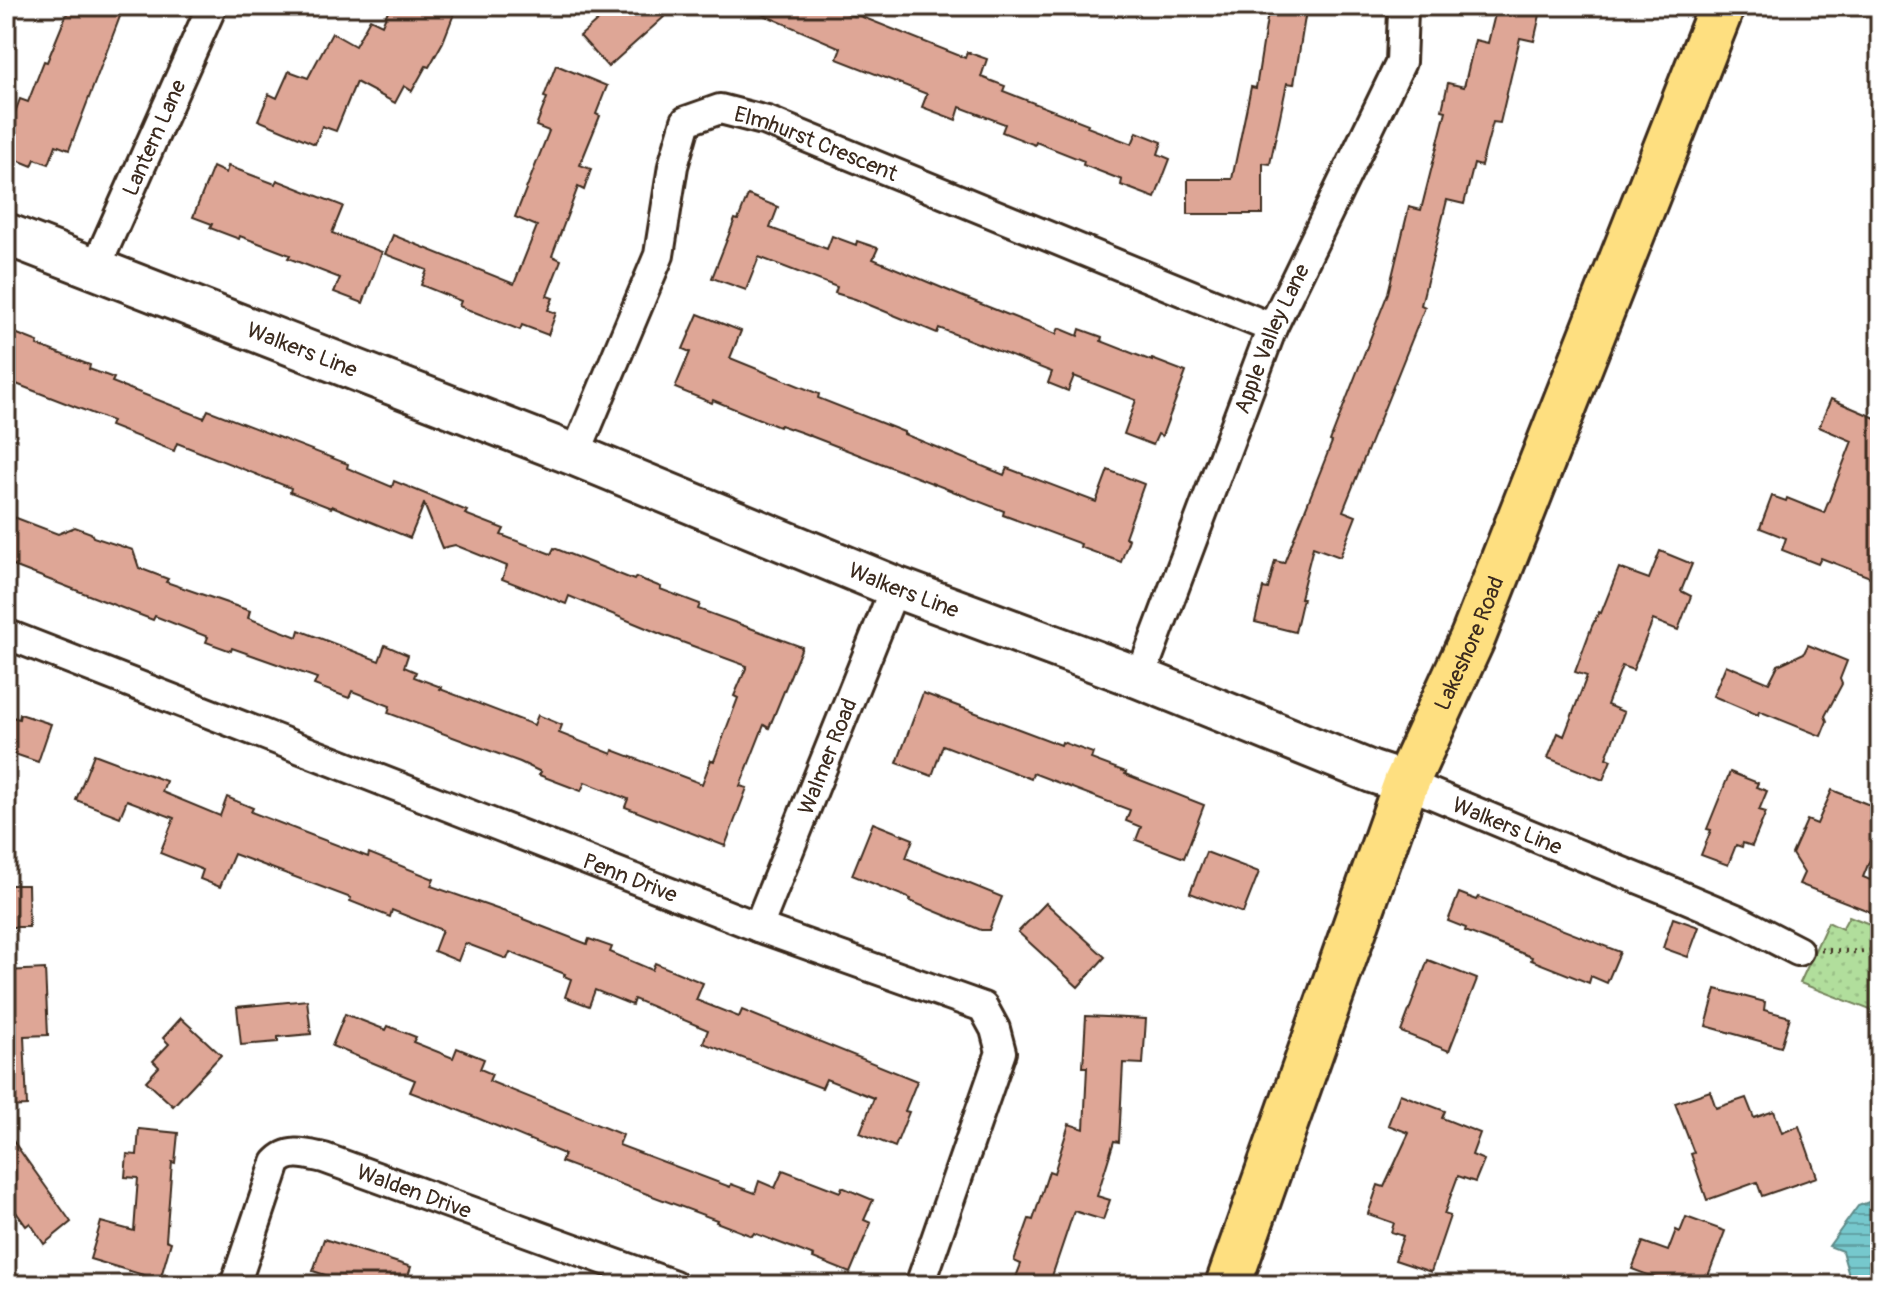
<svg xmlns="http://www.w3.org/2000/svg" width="1886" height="1291" viewBox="0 0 1886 1291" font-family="Pangolin,sans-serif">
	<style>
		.park { fill: url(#park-dots); stroke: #76845d; stroke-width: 2 }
		.water { fill: url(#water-rules); stroke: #5e8987; stroke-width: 2 }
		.building { fill: #dea696; stroke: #3b2a1e; stroke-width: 2 }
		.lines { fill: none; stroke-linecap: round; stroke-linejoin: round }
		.street-casing { stroke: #3b2a1e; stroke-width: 34 }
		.secondary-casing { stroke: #3b2a1e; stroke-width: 46 }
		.primary-casing { stroke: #3b2a1e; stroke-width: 50 }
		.path { stroke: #3b2a1e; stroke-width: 5; stroke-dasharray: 2 6; stroke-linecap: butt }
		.street { stroke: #fff; stroke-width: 28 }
		.secondary { stroke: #fff; stroke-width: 40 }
		.primary { stroke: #fedf80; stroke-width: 44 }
		.labels { text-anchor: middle; stroke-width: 8; stroke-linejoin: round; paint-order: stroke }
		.street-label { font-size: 22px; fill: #3b2a1e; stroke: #fff }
	</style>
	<defs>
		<pattern id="park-dots" width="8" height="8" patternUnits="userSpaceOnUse" patternTransform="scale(2)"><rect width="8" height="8" fill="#b1de9c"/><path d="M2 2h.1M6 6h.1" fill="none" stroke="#99bf86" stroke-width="1.8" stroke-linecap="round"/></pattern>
		<pattern id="water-rules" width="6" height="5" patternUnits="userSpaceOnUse" patternTransform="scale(2)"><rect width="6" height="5" fill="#76c8cd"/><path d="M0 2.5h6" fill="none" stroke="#62a3a6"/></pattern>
	</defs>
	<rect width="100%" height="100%" fill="#fff"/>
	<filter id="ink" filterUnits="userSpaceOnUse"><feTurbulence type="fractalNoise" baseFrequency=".0125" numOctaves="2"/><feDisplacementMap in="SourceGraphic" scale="16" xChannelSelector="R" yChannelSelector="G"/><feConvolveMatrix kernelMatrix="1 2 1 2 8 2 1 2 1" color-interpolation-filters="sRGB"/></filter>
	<g filter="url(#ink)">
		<polygon class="park" points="1849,916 1880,928 1880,1006 1878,1013 1800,983 1828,922 1842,929"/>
		<polygon class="water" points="1880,1191 1880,1285 1839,1285 1839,1282 1850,1279 1842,1251 1829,1246 1858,1206 1874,1200"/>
		<g class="building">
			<polygon points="70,6 124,6 69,150 56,145 49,164 35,159 32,166 15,159 16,151 6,147 6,112 14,115 20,99 28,102 44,61 47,62"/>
			<polygon points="390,6 457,6 443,42 429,67 426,66 412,91 404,86 395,103 356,82 336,131 322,126 315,144 258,120 269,94 277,98 289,71 308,78 332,33 355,46 370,19 382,25"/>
			<polygon points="614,6 654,6 664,17 608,67 580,36"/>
			<polygon points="743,6 830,6 854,16 855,14 965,58 967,52 987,59 981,77 1005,86 1003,91 1088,124 1087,127 1132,144 1137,132 1162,142 1158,154 1170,159 1155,198 1121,185 1122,180 1083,165 1084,161 1036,142 1035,145 1002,132 1005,124 960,107 956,120 922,107 927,94 837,59 841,48"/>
			<polygon points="1269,6 1306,11 1294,84 1287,83 1270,164 1263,163 1263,214 1188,214 1188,179 1232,179 1251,87 1256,88"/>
			<polygon points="1497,6 1542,6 1534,41 1520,38 1500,123 1493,122 1481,166 1474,164 1464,204 1447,200 1421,305 1425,307 1343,511 1356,516 1340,557 1313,547 1300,598 1303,598 1295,632 1255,622 1263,588 1268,589 1275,561 1284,563 1332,442 1330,441 1388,293 1409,207 1421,210 1446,111 1442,110 1448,83 1464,87 1475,40 1488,43"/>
			<polygon points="556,65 607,86 596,114 600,116 580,165 591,169 584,190 578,187 552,256 561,260 547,296 553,298 548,310 556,313 548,335 522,325 520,330 459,306 461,301 421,285 427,270 385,254 393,235 514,284 537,226 515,217 549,131 536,126 547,98 544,97"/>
			<polygon points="228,166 275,184 277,180 343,206 332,233 382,252 363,303 334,292 340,278 288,258 290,255 240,236 239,239 210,228 212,224 193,217 213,167 226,173"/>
			<polygon points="748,195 778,207 770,228 827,249 832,236 856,245 857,241 878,248 873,259 966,298 1056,334 1059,328 1078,336 1080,329 1102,337 1101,341 1152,361 1152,359 1186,372 1162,436 1158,434 1153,445 1124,434 1136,400 1074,376 1068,391 1048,383 1052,372 939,328 937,333 855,299 835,293 837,287 759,257 746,290 712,278 735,219 738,220"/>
			<polygon points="698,314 741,331 730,358 819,394 818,398 904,432 904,434 1004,475 1007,468 1096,502 1108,470 1144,484 1125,537 1129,539 1121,562 1080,547 1081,544 1003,515 1004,511 803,433 780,425 779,427 713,400 712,403 675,388 690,352 683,349"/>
			<polygon points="15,333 38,342 37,345 90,365 89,369 114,378 112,382 204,418 208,410 348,464 347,468 392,487 394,481 467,511 465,514 504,529 501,535 551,554 554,548 634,580 636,577 661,587 660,589 700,604 698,609 802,647 769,728 764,725 740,786 747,788 725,846 625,807 628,799 585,782 581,791 539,775 541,772 520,762 388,713 390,706 352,691 349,698 314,685 317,678 232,648 231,651 206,642 208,637 155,616 153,620 6,563 6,514 58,534 75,527 91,533 93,537 133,550 139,568 168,579 166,582 250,611 248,618 297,637 299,630 379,661 385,645 408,655 404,667 416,672 414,677 441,687 440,689 534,725 538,715 562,725 559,733 612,754 613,750 702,784 711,760 714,761 738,698 734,696 747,666 663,635 569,596 566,604 502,579 507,566 455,545 442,548 424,504 410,538 332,506 331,508 290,492 291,488 177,443 174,451 110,426 112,421 6,380 6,334 13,337"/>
			<polygon points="1831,399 1880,420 1880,567 1875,579 1821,558 1818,564 1782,550 1786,538 1760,528 1772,496 1786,501 1787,498 1824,513 1852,441 1819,427"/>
			<polygon points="1660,551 1692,564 1681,591 1691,596 1678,630 1653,620 1633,670 1622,666 1607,705 1624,712 1606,758 1611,760 1603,780 1548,758 1558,733 1564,736 1587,676 1575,672 1592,626 1599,612 1601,613 1619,568 1649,579"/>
			<polygon points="1808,645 1847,661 1840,679 1842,684 1825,716 1827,721 1821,736 1759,711 1758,715 1713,696 1726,665 1769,683 1778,665 1804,653"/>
			<polygon points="923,693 1061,745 1062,742 1093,753 1091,759 1126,772 1125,774 1204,805 1184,858 1136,840 1141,827 1126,821 1130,810 1033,773 1031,779 943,745 932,776 897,763"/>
			<polygon points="20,714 51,724 38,762 6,751 6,715 19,719"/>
			<polygon points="94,754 166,781 162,792 220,816 227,797 253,808 251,812 368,857 369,853 434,879 431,886 523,918 523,919 587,944 589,939 612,947 610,952 652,970 655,963 703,983 696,1000 739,1017 742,1010 917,1081 905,1111 909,1112 895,1147 860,1133 874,1098 826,1079 822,1088 703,1043 708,1030 634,999 632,1005 595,990 589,1006 565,997 571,979 564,976 565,974 510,952 507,959 465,943 458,961 434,951 442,930 392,910 390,917 350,901 351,898 234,854 220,887 200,879 203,870 160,853 174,818 127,800 120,817 76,800"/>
			<polygon points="1730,772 1758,783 1756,787 1767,791 1759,810 1766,812 1752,846 1743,843 1742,847 1736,845 1728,865 1701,855 1711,830 1707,829"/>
			<polygon points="1832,790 1880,809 1880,822 1872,844 1876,845 1863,877 1880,884 1871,912 1799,884 1804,873 1792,854 1807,820 1817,824"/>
			<polygon points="873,823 913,839 906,858 1002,897 989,930 981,930 910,901 911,899 852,875"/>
			<polygon points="1206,852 1259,872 1243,913 1190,893"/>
			<polygon points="6,885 28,885 29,927 6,927"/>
			<polygon points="1459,893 1477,900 1479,897 1620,952 1607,983 1591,976 1589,983 1531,960 1532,957 1465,931 1466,928 1448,921"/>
			<polygon points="1046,903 1105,957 1078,987 1018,932"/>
			<polygon points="1673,918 1699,927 1688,957 1663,948"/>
			<polygon points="1428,960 1477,979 1449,1051 1401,1032"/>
			<polygon points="45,969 48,1035 24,1036 27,1106 6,1107 6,971"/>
			<polygon points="1716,989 1765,1002 1764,1010 1790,1017 1781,1047 1706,1026"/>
			<polygon points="307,1000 311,1034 278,1037 278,1042 241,1045 237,1007"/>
			<polygon points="345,1014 386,1030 388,1026 416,1037 413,1042 453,1058 457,1048 484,1059 480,1069 492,1074 489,1081 623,1135 619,1145 730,1187 731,1184 755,1193 759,1181 775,1188 783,1170 840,1192 842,1187 873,1200 864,1220 871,1223 850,1273 813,1258 814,1256 754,1233 752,1236 716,1222 717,1220 561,1162 564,1154 434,1100 434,1101 410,1092 415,1080 332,1046"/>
			<polygon points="1086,1016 1146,1019 1143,1064 1123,1063 1119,1142 1114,1141 1097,1196 1110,1200 1103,1220 1074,1211 1049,1285 1013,1285 1021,1264 1014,1261 1029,1219 1033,1220 1049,1171 1054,1173 1069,1124 1084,1129 1087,1067 1083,1067"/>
			<polygon points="181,1018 221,1055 173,1106 146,1081 159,1067 153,1061 169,1044 163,1038"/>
			<polygon points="1710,1091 1716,1108 1746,1098 1754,1118 1774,1111 1782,1133 1799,1126 1817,1177 1762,1196 1757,1182 1707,1200 1691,1154 1694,1153 1675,1103"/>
			<polygon points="1400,1094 1445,1111 1442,1118 1480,1133 1472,1155 1484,1160 1475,1182 1458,1176 1444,1214 1450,1216 1431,1272 1395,1260 1403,1236 1391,1232 1394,1223 1368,1214 1378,1185 1384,1187 1409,1133 1388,1125"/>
			<polygon points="139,1129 178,1133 175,1163 172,1162 166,1240 171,1242 160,1280 90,1259 101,1222 134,1231 138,1178 125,1177 127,1154 137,1155"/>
			<polygon points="6,1131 71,1222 44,1244 30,1223 26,1226 6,1198"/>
			<polygon points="1686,1217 1725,1231 1708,1276 1705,1275 1701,1285 1674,1285 1632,1269 1643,1242 1668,1251 1676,1230 1680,1232"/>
			<polygon points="324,1239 411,1267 405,1285 356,1285 313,1271"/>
		</g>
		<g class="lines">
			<defs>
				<g id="street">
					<path id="s1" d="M95,269L212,6"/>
					<path id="s2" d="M575,455L659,255L673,166L686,121L720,109L767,121L1272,328"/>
					<path id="s3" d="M6,634L758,927L983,1007L995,1029L1001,1052L920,1285"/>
					<path id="s4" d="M1140,678L1272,328L1401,62L1403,11L1400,6"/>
					<path id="s5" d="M1406,783L1550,843L1667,890L1738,920L1798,951"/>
					<path id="s6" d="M758,927L895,587"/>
					<path id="s7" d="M235,1285L276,1163C289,1148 306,1154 324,1158L674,1285"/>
				</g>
				<g id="secondary">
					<path id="s8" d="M6,234L575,455L895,587L1140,678L1372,772L1406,783"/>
				</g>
				<g id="primary">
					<path id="s9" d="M1228,1285L1406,783L1473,637L1722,6"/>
				</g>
			</defs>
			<use href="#street" class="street-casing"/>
			<use href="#secondary" class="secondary-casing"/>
			<use href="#primary" class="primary-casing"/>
			<polyline class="path" points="1821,950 1859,952 1880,950"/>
			<use href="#street" class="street"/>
			<use href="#secondary" class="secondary"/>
			<use href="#primary" class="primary"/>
		</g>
	</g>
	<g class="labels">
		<g class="street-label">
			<text dy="8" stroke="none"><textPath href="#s1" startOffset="144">Lantern Lane</textPath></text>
			<text dy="8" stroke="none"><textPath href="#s2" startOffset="492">Elmhurst Crescent</textPath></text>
			<text dy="8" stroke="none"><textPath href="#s4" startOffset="364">Apple Valley Lane</textPath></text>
			<text dy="8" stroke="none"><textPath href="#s8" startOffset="318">Walkers Line</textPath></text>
			<text dy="8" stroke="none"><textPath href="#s8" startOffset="966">Walkers Line</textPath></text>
			<text dy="8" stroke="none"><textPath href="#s9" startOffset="686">Lakeshore Road</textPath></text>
			<text dy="8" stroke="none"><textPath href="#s6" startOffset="184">Walmer Road</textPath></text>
			<text dy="8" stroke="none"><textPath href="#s5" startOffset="110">Walkers Line</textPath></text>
			<text dy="8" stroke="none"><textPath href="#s3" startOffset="670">Penn Drive</textPath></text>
			<text dy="8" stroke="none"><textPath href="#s7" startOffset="276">Walden Drive</textPath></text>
		</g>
	</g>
	<rect width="1886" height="1291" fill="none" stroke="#fff" stroke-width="32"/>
	<rect x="16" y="16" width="1854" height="1259" fill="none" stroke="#3b2a1e" stroke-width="3" filter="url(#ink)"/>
</svg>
